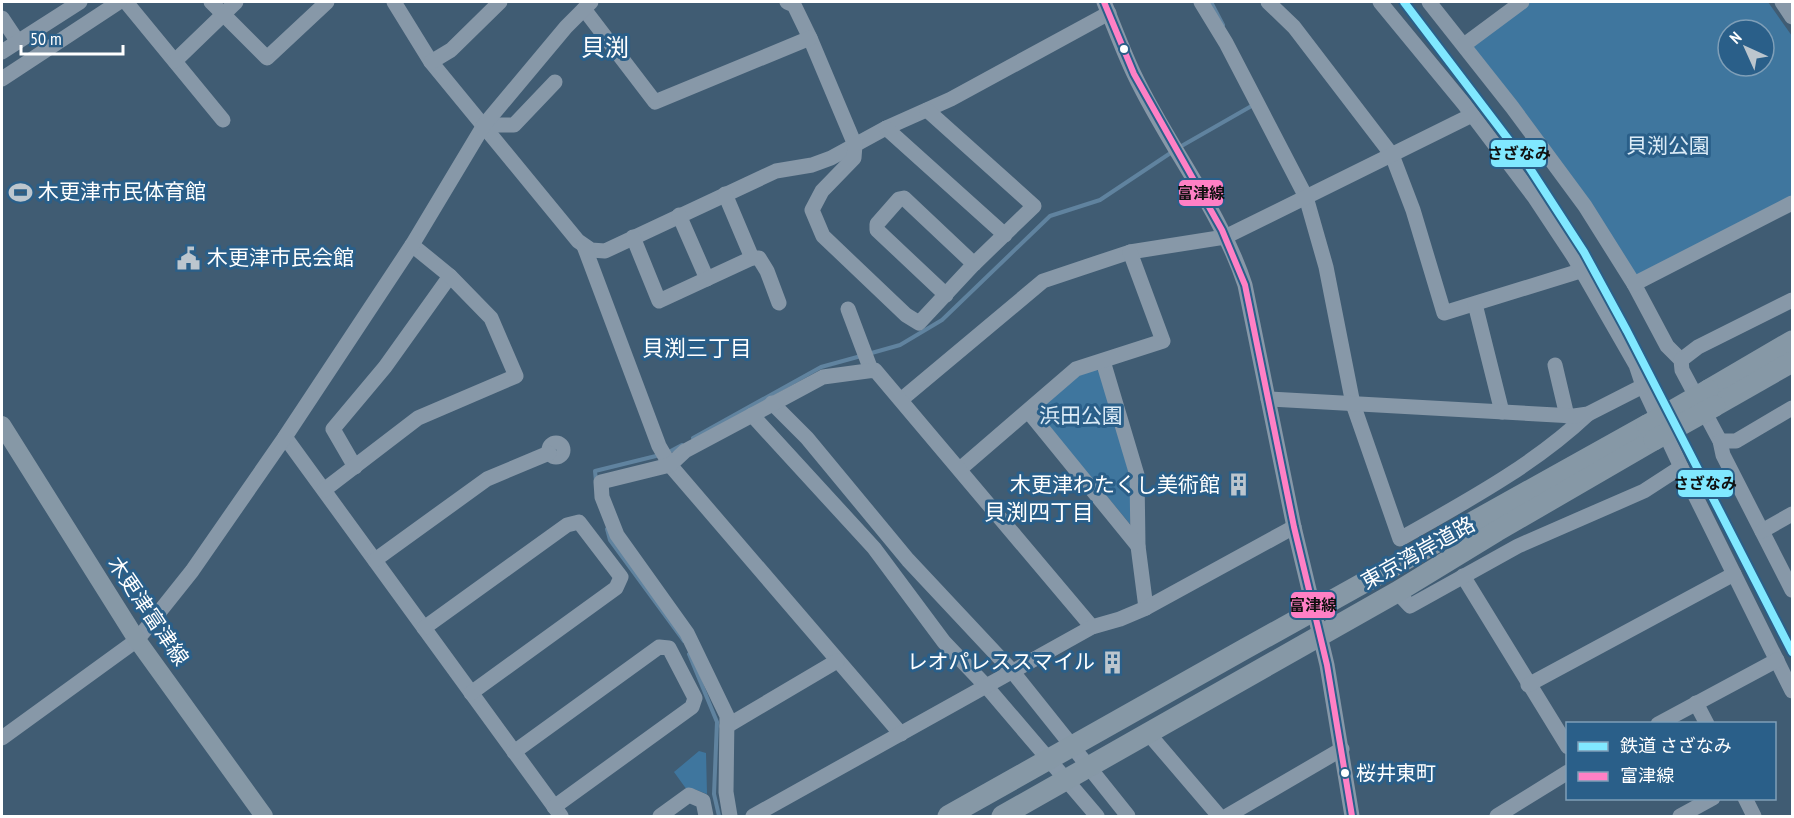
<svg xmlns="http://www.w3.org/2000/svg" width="1794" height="818" viewBox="0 0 1794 818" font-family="'PT Sans Narrow','Noto Sans JP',sans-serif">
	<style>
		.green { fill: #3f769e; fill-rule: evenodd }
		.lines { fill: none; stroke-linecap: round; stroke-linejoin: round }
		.stream { stroke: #60839f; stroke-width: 4 }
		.minor { stroke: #8798a8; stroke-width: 15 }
		.major { stroke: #8698a6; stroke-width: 18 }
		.highway { stroke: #8698a6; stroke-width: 21 }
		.highway-bridge { stroke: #8698a6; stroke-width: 21 }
		.bus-1-casing { stroke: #2a5f89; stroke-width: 10 }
		.bus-1 { stroke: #ff80c5; stroke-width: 6 }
		.rail-1-casing { stroke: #2a5f89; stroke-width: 12 }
		.rail-1 { stroke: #80e8ff; stroke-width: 8 }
		.bus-dot { fill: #fff; stroke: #2a5f89; stroke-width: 2 }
		.labels { text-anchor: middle; stroke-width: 6; stroke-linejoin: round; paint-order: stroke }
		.bus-label { font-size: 20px; fill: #fff; stroke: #2a5f89; text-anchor: start }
		.park-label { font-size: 21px; fill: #dbebf7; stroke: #2a5f89 }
		.poi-label { font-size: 21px; fill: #fff; stroke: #2a5f89; text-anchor: start }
		.street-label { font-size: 21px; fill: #fff; stroke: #2a5f89 }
		.neighbourhood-label { font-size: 22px; fill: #fff; stroke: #2a5f89 }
		.quarter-label { font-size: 24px; fill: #fff; stroke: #2a5f89 }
		.line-badge { stroke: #2a5f89; stroke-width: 2 }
		.pale-badge-label { font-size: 16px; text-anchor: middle; font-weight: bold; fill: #111 }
	</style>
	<rect width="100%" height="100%" fill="#405c73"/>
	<g class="green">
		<path d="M1531,2H1768L1792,36V196L1635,276L1468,47ZM1728,30H1764V66H1728Z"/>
		<polygon points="1095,369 1101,372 1131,480 1130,524 1040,416 1039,410 1078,374"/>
		<polygon points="699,751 706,753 707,794 694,789 687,790 674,772"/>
	</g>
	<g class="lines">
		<g class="stream">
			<polyline points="1211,2 1223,25"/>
			<polyline points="1178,148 1255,104"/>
			<polyline points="868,354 900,345 942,320 1050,216 1100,200 1172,152"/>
			<polyline points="693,438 821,367 861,356"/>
			<polyline points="667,453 682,445"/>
			<polyline points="596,481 595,471 660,455"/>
			<polyline points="607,529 610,540 684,641"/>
			<polyline points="689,654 717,722 714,794 719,816"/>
		</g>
		<g class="minor">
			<polyline points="126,2 223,120"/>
			<polyline points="211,2 267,58 327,2"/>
			<polyline points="394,2 431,62 578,241 591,250 605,251 776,171 812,165 831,158 886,128 951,99 1109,13"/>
			<polyline points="787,2 794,5 810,38 855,145 854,158 822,191 812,210 823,236 906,315 919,323 974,264 1034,206 927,110"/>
			<path d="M1104,2C1114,26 1123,51 1134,74C1168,146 1220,209 1245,285L1294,527L1327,665L1352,816"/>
			<path d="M1201,2L1226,43L1306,197L1326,267L1353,404L1400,539C1465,502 1533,466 1588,414"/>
			<polyline points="1268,2 1294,27 1392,155 1413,210 1444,313 1580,271"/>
			<polyline points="1380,2 1464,104 1535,198 1574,257 1636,365 1643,386 1681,467 1792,691"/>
			<polyline points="1429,2 1512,107 1585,206 1634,284 1667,346 1681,360 1682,370 1720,441 1723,455 1792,590"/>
			<polyline points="1782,2 1792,17"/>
			<polyline points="584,9 655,102 810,38"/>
			<polyline points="2,18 18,42"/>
			<polyline points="1464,45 1522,2"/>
			<polyline points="2,52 80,2"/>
			<polyline points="175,61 236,2"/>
			<polyline points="431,62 451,50 500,2"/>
			<polyline points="2,79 119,2"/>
			<polyline points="484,125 514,125 555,82"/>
			<polyline points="886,128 1005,235"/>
			<polyline points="725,194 752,258"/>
			<polyline points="679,215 707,279"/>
			<polyline points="633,237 659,301 752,258 759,258 767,271 779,303"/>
			<polyline points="584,246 659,446 670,465 901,734"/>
			<polyline points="1634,284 1792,203"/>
			<polyline points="946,295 877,230 877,224 899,199 904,198 974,264"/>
			<polyline points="1475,304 1502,412"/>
			<polyline points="848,309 871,370"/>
			<polyline points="1681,360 1698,347 1792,300"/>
			<polyline points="1103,361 1137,475 1138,546 1146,608"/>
			<polyline points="1555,365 1567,416"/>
			<polyline points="902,399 1043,281 1130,252 1225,237 1472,115"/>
			<polyline points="1268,399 1574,416 1588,414 1643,386"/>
			<polyline points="772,403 807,438 908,560 1012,671 1128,816"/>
			<polyline points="1028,411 1138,546"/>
			<polyline points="752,415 874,548 944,642 986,686 1097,816"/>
			<polyline points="285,437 561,816"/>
			<polyline points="1720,441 1736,441 1792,408"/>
			<circle cx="556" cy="450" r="7"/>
			<polyline points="355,467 333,429 385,367 450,276"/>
			<polyline points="960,469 1076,369 1163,341 1130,252"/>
			<polyline points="324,490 418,418 516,376 491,318 450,276 412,245"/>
			<polyline points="1762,531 1792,514"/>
			<polyline points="375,560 487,479 549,453"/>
			<polyline points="1463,576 1568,747"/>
			<polyline points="1397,592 1410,606 1518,546 1644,491 1681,467"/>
			<polyline points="424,628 567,525 579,522 621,577 616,588 471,693"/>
			<polyline points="1528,685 1734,574"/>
			<polyline points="1696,703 1707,724"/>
			<polyline points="1658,724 1777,660"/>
			<polyline points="727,726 837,661"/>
			<polyline points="1148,733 1219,816"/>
			<polyline points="2,738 137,640 192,571 285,437 412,245 484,125 566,27 591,2"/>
			<polyline points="514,752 659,647 669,648 695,698 692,707 554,807"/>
			<polyline points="1745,798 1754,816"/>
			<polyline points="660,816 689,795 703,801 706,816"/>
			<polyline points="730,816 726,792 727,716 687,633 617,535 602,497 601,482 670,465 685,451 823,377 875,370 1092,627"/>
			<polyline points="753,816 1092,627 1120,619 1146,608 1294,527"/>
			<polyline points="1227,816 1342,749"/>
			<polyline points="1497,816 1568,772"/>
			<polyline points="1680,816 1713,798"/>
		</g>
		<polyline class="major" points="2,425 137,640 264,816"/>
		<g class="highway">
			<polyline points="1708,390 1792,341"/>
			<polyline points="1715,406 1792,362"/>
			<path d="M948,816C1180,684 1414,555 1647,425"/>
			<polyline points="1002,816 1397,592 1497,531 1654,440"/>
		</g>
		<g class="highway-bridge">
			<polyline points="1647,425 1708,390"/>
			<polyline points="1654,440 1715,406"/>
		</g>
		<defs>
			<polyline id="bus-1" points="1104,2 1134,74 1222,230 1245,285 1294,527 1327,665 1352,816"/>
		</defs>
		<use href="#bus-1" class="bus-1-casing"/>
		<use href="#bus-1" class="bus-1"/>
		<defs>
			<polyline id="rail-1" points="1404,2 1527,164 1584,252 1627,331 1792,652"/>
		</defs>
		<use href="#rail-1" class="rail-1-casing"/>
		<use href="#rail-1" class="rail-1"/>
	</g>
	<defs>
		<symbol id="stadium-bare" viewBox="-9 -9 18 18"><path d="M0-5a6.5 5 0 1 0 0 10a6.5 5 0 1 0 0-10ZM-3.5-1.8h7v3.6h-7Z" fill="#bcc6ce" stroke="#2a5f89" stroke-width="2.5" paint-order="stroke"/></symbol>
		<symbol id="civic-bare" viewBox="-9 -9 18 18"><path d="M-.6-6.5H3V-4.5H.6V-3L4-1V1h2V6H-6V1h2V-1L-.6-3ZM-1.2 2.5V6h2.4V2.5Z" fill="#bcc6ce" stroke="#2a5f89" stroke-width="2.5" paint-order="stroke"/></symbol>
		<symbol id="building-bare" viewBox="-9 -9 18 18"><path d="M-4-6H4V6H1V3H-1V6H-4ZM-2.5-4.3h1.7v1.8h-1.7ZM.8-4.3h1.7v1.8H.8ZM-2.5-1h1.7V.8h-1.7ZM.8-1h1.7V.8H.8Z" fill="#bcc6ce" stroke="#2a5f89" stroke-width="2.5" paint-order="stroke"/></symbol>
	</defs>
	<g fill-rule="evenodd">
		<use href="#stadium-bare" x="4" y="176" width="33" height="33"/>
		<use href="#civic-bare" x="172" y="242" width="33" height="33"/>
		<use href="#building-bare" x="1222" y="468" width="33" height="33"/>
		<use href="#building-bare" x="1096" y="646" width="33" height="33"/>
	</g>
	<g class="bus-dot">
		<circle cx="1124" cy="49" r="5"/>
		<circle cx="1345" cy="773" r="5"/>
	</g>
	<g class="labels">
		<g class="bus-label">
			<text x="1356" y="780">桜井東町</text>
		</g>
		<g class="park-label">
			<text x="1668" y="153">貝渕公園</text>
			<text x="1081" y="423">浜田公園</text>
		</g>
		<g class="poi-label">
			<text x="38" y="199">木更津市民体育館</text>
			<text x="207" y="265">木更津市民会館</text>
			<text x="1220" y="492" text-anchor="end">木更津わたくし美術館</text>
			<text x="1095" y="669" text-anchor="end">レオパレススマイル</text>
		</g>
		<g class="street-label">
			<text transform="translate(1418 553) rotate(-29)" y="7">東京湾岸道路</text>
			<text transform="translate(148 611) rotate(56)" y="7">木更津富津線</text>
		</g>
		<g class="neighbourhood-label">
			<text x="697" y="356">貝渕三丁目</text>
			<text x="1039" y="520">貝渕四丁目</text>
		</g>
		<g class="quarter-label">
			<text x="605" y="56">貝渕</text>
		</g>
	</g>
	<g class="line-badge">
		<rect x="1490" y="139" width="57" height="29" rx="6" fill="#80e8ff"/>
		<rect x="1178" y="179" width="46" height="28" rx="6" fill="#ff80c5"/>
		<rect x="1677" y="469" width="57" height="29" rx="6" fill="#80e8ff"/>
		<rect x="1290" y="591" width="46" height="28" rx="6" fill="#ff80c5"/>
	</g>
	<g class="pale-badge-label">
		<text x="1519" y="159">さざなみ</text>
		<text x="1201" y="199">富津線</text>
		<text x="1705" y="489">さざなみ</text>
		<text x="1313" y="611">富津線</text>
	</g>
	<rect width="1794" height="818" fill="none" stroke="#ffffff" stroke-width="6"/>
	<rect x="1566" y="722" width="210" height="78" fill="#2a5f89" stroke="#7f9fb8" stroke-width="1.5"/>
	<rect x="1578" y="742" width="30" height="9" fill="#80e8ff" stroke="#7f9fb8" stroke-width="1.5"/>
	<text x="1620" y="752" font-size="18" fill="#ffffff">鉄道 さざなみ</text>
	<rect x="1578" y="772" width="30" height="9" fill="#ff80c5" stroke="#7f9fb8" stroke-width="1.5"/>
	<text x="1620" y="782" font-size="18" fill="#ffffff">富津線</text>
	<g transform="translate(1746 48) rotate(315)"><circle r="28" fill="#2a5f89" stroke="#7f9fb8" stroke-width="1.5"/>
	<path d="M0-4.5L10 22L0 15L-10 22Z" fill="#bcc6ce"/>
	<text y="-9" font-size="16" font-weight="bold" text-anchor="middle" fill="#ffffff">N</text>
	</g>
	<path d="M21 45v9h102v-9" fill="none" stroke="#ffffff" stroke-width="3"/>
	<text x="30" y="45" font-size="18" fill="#ffffff" stroke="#2a5f89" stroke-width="4.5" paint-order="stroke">50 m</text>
</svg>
